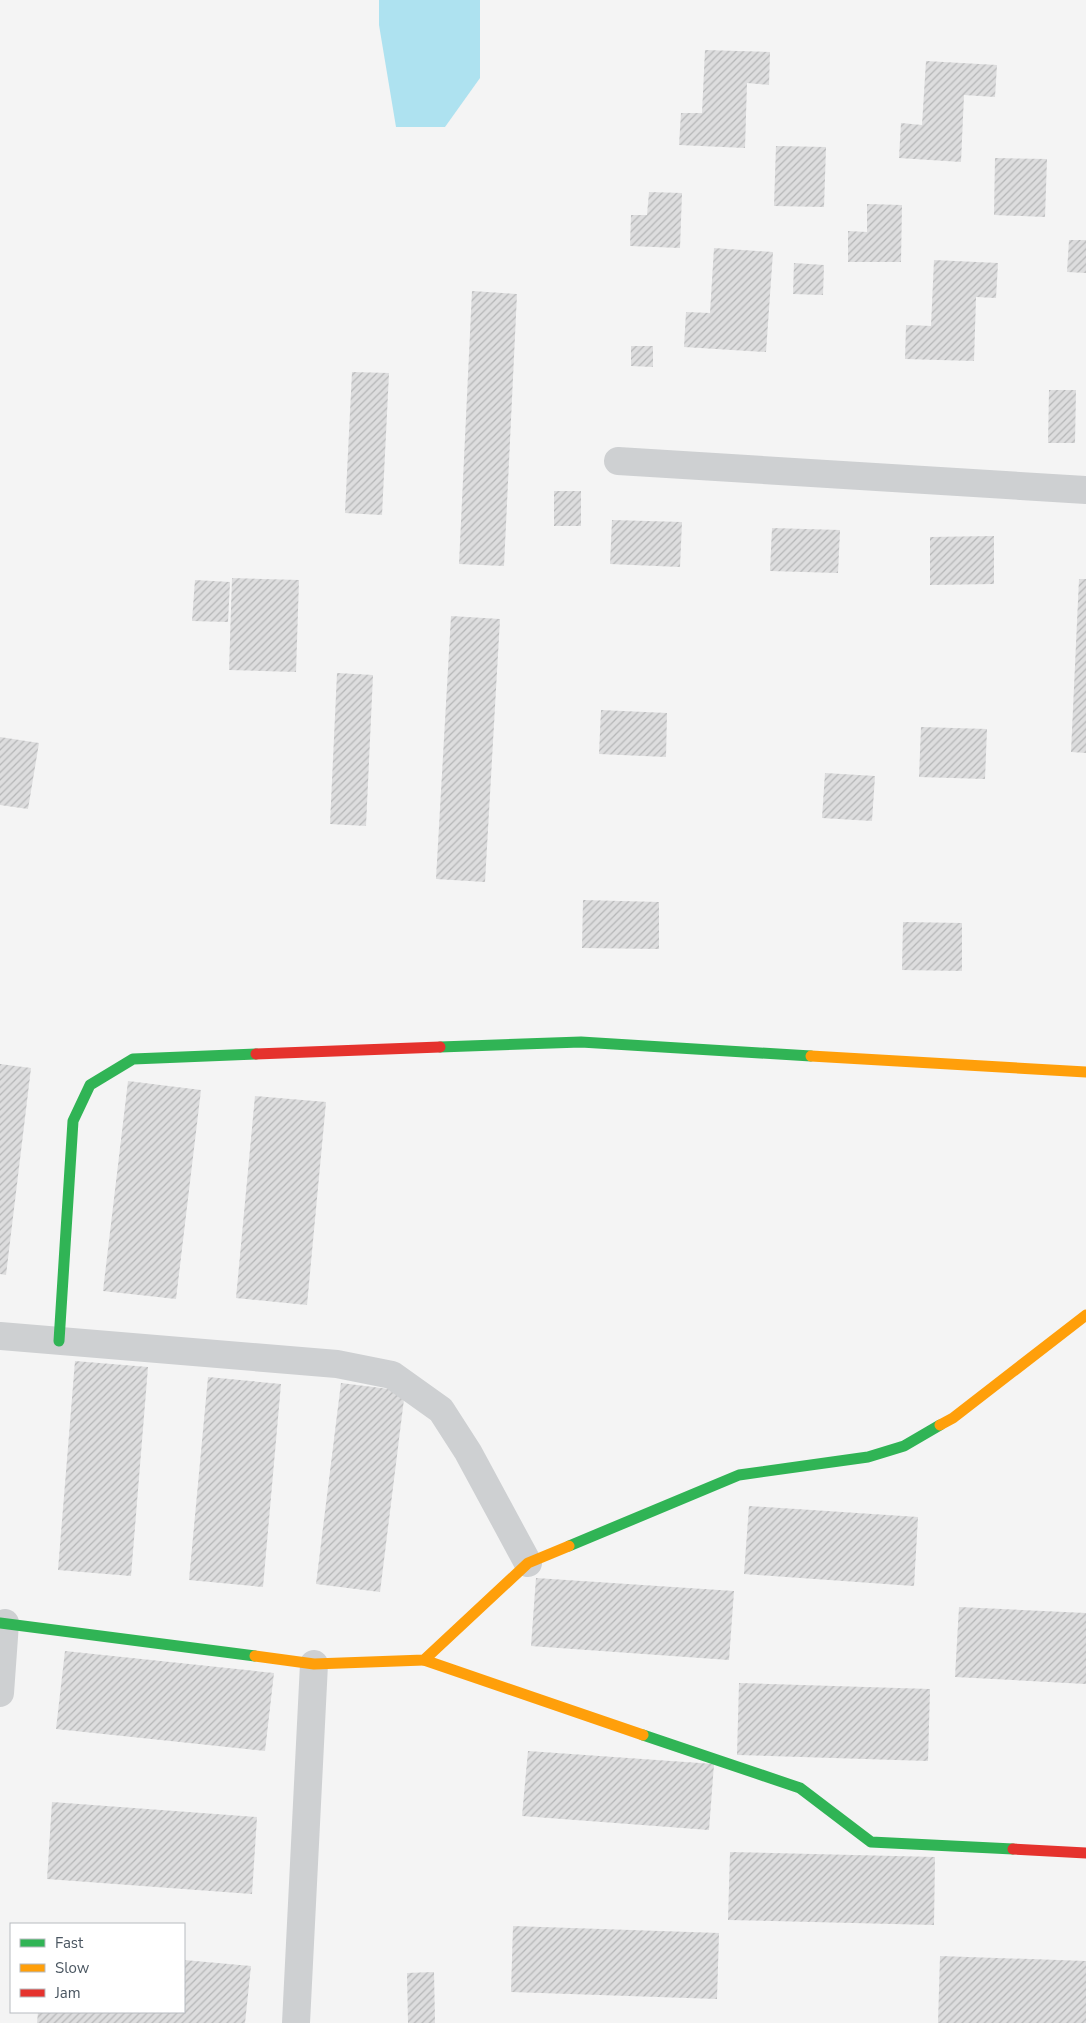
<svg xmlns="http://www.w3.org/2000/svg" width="1086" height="2023" viewBox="0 0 1086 2023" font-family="'Nunito Sans',sans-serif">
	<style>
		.water { fill: #aee2f0 }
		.building { fill: url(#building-hatch) }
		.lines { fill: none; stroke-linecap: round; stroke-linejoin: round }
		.street { stroke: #ced0d2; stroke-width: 28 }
		.fast { stroke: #30b455; stroke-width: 11 }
		.slow { stroke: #ff9f0a; stroke-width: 11 }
		.jam { stroke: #e5322d; stroke-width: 11 }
	</style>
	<defs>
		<pattern id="building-hatch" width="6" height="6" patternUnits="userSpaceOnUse" patternTransform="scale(1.25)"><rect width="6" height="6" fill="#ddddde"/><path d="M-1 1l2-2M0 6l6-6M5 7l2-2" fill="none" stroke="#b5b6b7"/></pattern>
	</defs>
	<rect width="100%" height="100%" fill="#f4f4f4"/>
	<polygon class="water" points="379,0 480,0 480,78 445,127 396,127 379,25"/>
	<g class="building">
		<polygon points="705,50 770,52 769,85 747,83 745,148 679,145 681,113 702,113"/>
		<polygon points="926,61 997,65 995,97 964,95 961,162 899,158 901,123 922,125"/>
		<polygon points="776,146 826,147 824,207 774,206"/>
		<polygon points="995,158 1047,159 1045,217 994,215"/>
		<polygon points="649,192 682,193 680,248 630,246 631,215 647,215"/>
		<polygon points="867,204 902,205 901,262 848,262 848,231 867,232"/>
		<polygon points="1069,240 1086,240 1086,273 1067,272"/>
		<polygon points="714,248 773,252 766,352 684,347 686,312 710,313"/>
		<polygon points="934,260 998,263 996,298 976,297 974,361 905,359 906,325 931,326"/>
		<polygon points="794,263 824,265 823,295 793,294"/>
		<polygon points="472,291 517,294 504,566 459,564"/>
		<polygon points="631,346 653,346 653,367 631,366"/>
		<polygon points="352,372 389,373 382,515 345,513"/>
		<polygon points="1049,390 1076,390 1075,443 1048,443"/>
		<rect x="554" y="491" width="27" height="35"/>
		<polygon points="612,520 682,522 680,567 610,564"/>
		<polygon points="772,528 840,530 838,573 770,571"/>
		<polygon points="994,536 994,584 930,585 930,537"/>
		<polygon points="232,578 299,580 296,672 229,670"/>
		<polygon points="1079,579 1086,579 1086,753 1071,752"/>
		<polygon points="195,580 230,582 228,622 192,621"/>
		<polygon points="451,616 500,619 485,882 436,879"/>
		<polygon points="337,673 373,675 366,826 330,824"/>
		<polygon points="601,710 667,713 666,757 599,754"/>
		<polygon points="921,727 987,729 985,779 919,777"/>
		<polygon points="0,737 39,743 28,809 0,805"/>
		<polygon points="825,773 875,776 872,821 822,818"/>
		<polygon points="583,900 659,902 659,949 582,948"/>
		<polygon points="903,922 962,923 962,971 902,970"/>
		<polygon points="0,1064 31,1068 6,1275 0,1274"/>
		<polygon points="128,1081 201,1090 176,1299 103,1291"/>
		<polygon points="255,1096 326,1102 307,1305 236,1298"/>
		<polygon points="75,1361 148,1367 131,1576 58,1570"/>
		<polygon points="208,1377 281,1384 263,1587 189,1580"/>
		<polygon points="341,1383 405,1391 380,1592 316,1584"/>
		<polygon points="749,1506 918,1517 914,1586 744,1574"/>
		<polygon points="536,1578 734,1591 729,1660 531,1646"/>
		<polygon points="959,1607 1086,1613 1086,1684 955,1677"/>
		<polygon points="65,1651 274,1673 265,1751 56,1729"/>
		<polygon points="739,1683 930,1689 928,1761 737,1755"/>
		<polygon points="528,1751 714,1764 709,1830 522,1816"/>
		<polygon points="52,1802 257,1817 252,1894 47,1879"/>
		<polygon points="730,1852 935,1857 934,1925 728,1920"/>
		<polygon points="513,1926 719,1933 717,1999 511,1992"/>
		<polygon points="940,1956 1086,1961 1086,2023 938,2023"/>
		<polygon points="184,1960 251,1966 245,2023 37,2023 38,2012 184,2012"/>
		<polygon points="434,1972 435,2023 408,2023 407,1973"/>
	</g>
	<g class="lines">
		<g class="street">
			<polyline points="618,461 1086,490"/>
			<polyline points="0,1336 337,1364 392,1375 441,1410 468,1452 528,1563"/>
			<polyline points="0,1693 5,1623"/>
			<polyline points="296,2023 314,1664"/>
		</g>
		<g class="fast">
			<polyline points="440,1047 581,1042 811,1056"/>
			<polyline points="59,1341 73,1121 90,1085 133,1059 256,1054"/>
			<polyline points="569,1546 739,1475 868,1457 904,1446 940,1425"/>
			<polyline points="0,1623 255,1656"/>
			<polyline points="643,1735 800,1788 871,1842 1013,1849"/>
		</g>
		<g class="slow">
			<polyline points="811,1056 1086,1072"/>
			<polyline points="940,1425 953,1418 1086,1315"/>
			<polyline points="255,1656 314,1664 424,1660 528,1563 569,1546"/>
			<polyline points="424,1660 643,1735"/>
		</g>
		<g class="jam">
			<polyline points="256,1054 440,1047"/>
			<polyline points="1013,1849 1086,1853"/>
		</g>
	</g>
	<rect x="10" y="1923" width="175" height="90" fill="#ffffff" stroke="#b7bbc0"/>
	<rect x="20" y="1939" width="25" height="8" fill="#30b455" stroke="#b7bbc0"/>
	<text x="55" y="1948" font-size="15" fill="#4a5661">Fast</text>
	<rect x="20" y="1964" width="25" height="8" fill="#ff9f0a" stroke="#b7bbc0"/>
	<text x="55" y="1973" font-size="15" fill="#4a5661">Slow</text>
	<rect x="20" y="1989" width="25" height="8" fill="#e5322d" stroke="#b7bbc0"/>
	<text x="55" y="1998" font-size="15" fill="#4a5661">Jam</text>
</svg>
